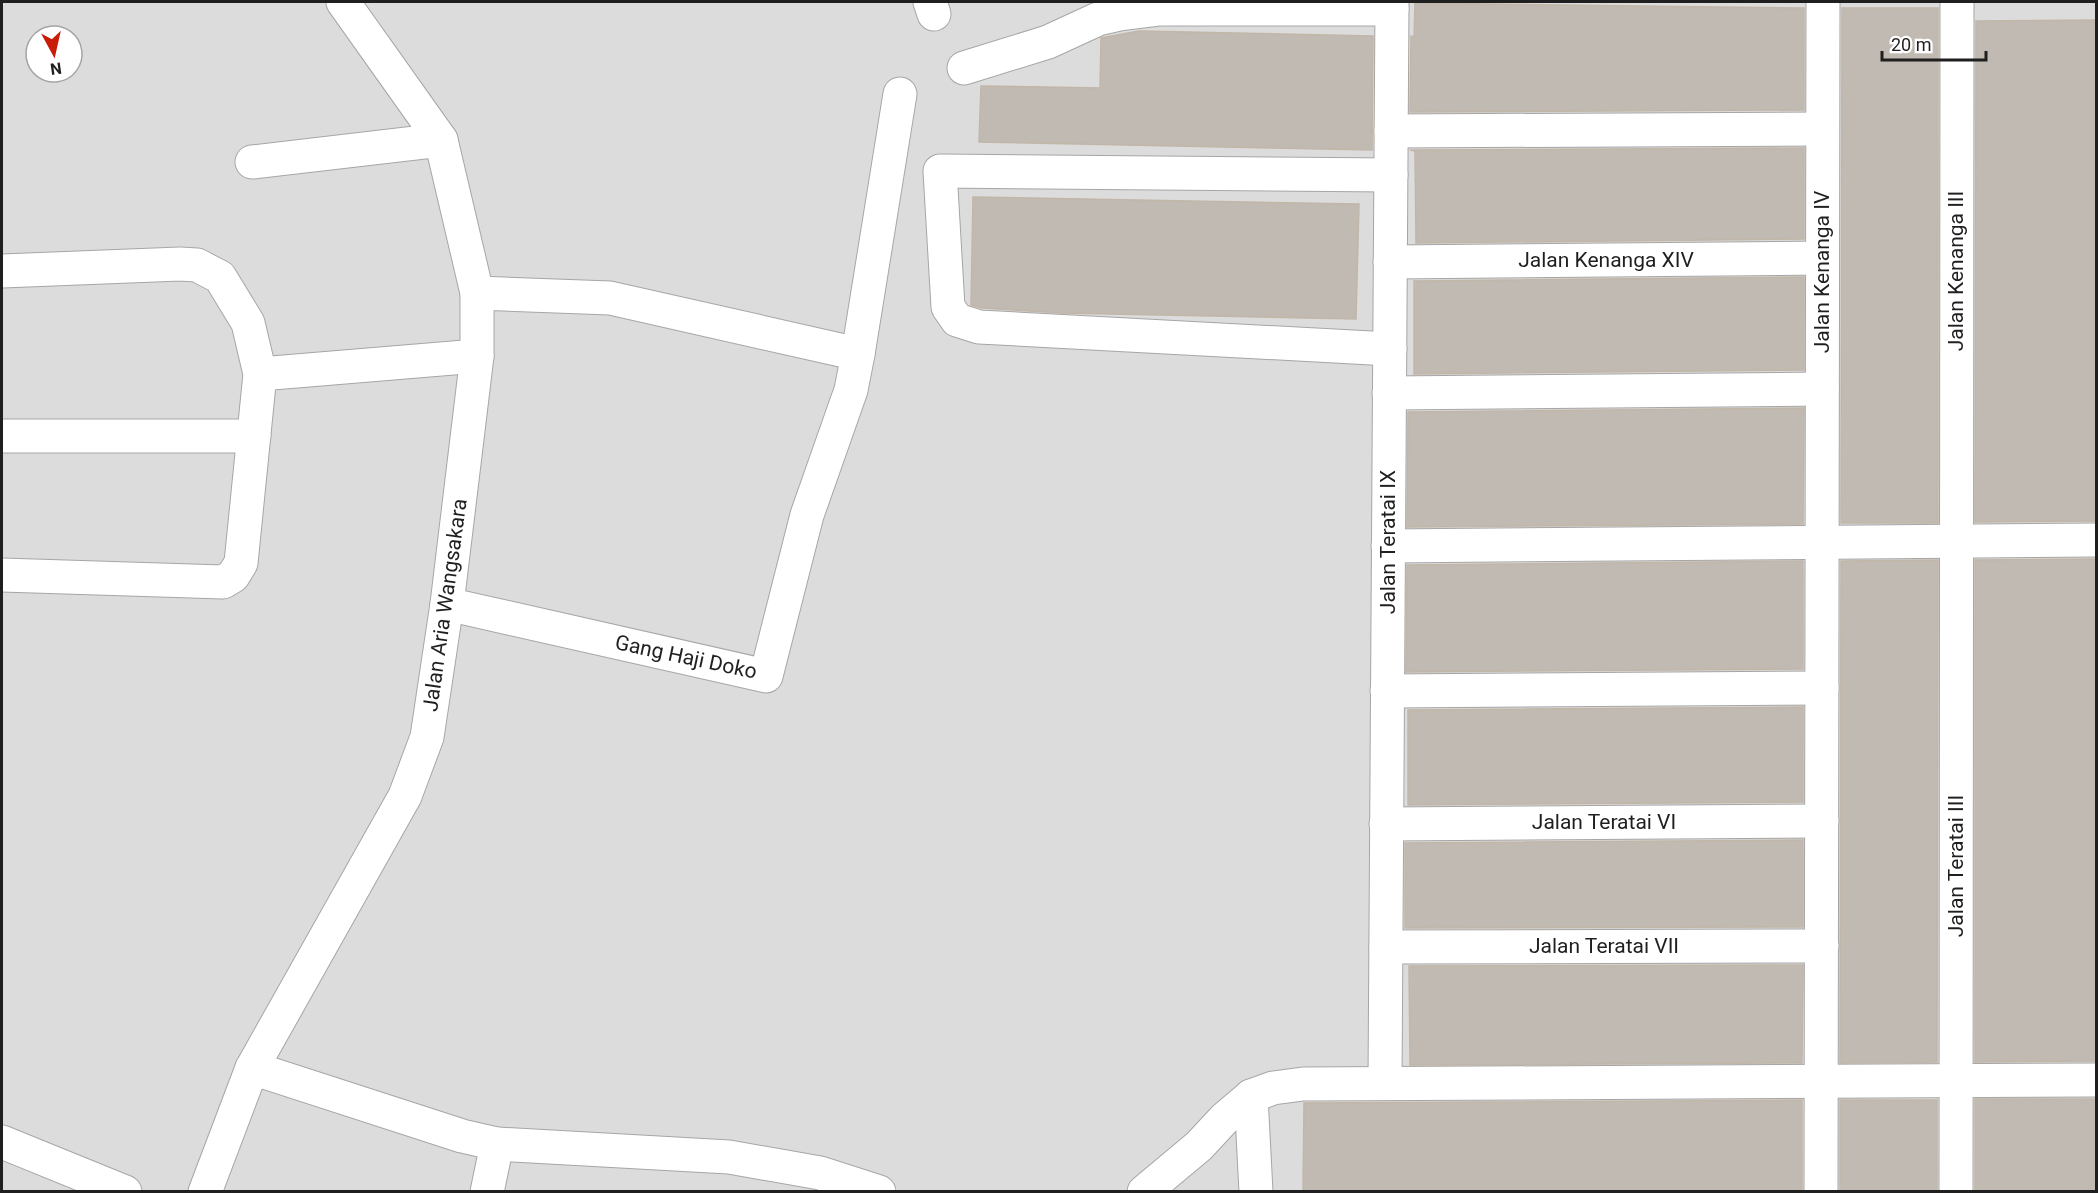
<svg xmlns="http://www.w3.org/2000/svg" width="2098" height="1193" viewBox="0 0 2098 1193" font-family="Roboto,sans-serif">
	<style>
		.residential { fill: #dddcdc; fill-rule: evenodd }
		.building { fill: #c0bab2; stroke: #c1b6a8; stroke-width: 1.5 }
		.lines { fill: none; stroke-linecap: round; stroke-linejoin: round }
		.minor-casing { stroke: #a6a6a6; stroke-width: 35 }
		.minor { stroke: #fff; stroke-width: 33 }
		.labels { text-anchor: middle; stroke-width: 4.5; stroke-linejoin: round; paint-order: stroke }
		.street-label { font-size: 21px; fill: #1f1f1f; stroke: #fff }
	</style>
	<rect width="100%" height="100%" fill="#f0ede6"/>
	<path class="residential" d="M2,2H2096V1191H2ZM36,36H72V72H36Z"/>
	<g class="building">
		<polygon points="1415,3 1804,8 1804,110 1410,112 1411,36 1414,37"/>
		<polygon points="1842,8 1938,8 1938,523 1841,523"/>
		<polygon points="2097,20 2097,521 1975,522 1976,21"/>
		<polygon points="1139,31 1373,36 1372,150 979,142 981,86 1100,88 1101,38"/>
		<polygon points="1804,148 1804,239 1416,243 1415,151 1410,150"/>
		<polygon points="973,197 1359,204 1356,319 1062,313 982,308 971,305"/>
		<polygon points="1804,277 1804,370 1414,374 1414,281"/>
		<polygon points="1804,408 1803,524 1407,527 1408,412"/>
		<polygon points="2097,559 2097,1061 1975,1062 1975,560"/>
		<polygon points="1938,560 1937,1062 1840,1063 1841,561"/>
		<polygon points="1803,561 1803,669 1406,672 1407,565"/>
		<polygon points="1803,707 1803,802 1408,805 1408,710"/>
		<polygon points="1803,840 1803,927 1405,928 1405,843"/>
		<polygon points="1803,965 1802,1063 1410,1065 1409,966"/>
		<rect x="1975" y="1099" width="122" height="92"/>
		<polygon points="1802,1100 1802,1191 1303,1191 1304,1103"/>
		<rect x="1840" y="1100" width="97" height="91"/>
	</g>
	<g class="lines">
		<defs>
			<g id="minor">
				<polyline points="930,2 934,14"/>
				<polyline points="964,68 1048,42 1098,19 1120,14 1160,9 1392,9"/>
				<polyline points="1391,131 1822,129"/>
				<polyline points="252,162 441,140"/>
				<polyline points="1390,262 1822,258"/>
				<polyline points="2,271 180,264 197,265 220,277 248,323 260,374"/>
				<polyline points="477,293 610,298 858,354"/>
				<polyline points="1390,349 979,327 957,320 948,307 940,171 1391,175"/>
				<polyline points="1389,393 1822,389"/>
				<polyline points="2,436 254,436"/>
				<polyline points="1388,546 2096,540"/>
				<polyline points="2,575 223,582 233,576 241,563 260,374 477,356"/>
				<polyline points="447,604 766,676 807,515 851,390 858,354 900,94"/>
				<polyline points="1387,691 1822,688"/>
				<polyline points="1386,824 1822,821"/>
				<polyline points="1386,947 1822,946"/>
				<polyline points="252,1068 462,1136 497,1144 729,1157 820,1173 879,1192"/>
				<polyline points="1385,1083 1392,2"/>
				<polyline points="1251,1096 1256,1192"/>
				<polyline points="2,1142 125,1192"/>
				<polyline points="205,1192 252,1068 405,796 427,737 447,604 477,356 477,293 441,140 343,2"/>
				<polyline points="487,1192 497,1144"/>
				<polyline points="1144,1192 1199,1146 1225,1118 1251,1096 1273,1088 1303,1084 2096,1080"/>
				<polyline points="1821,1192 1823,2"/>
				<polyline points="1956,1192 1957,2"/>
			</g>
		</defs>
		<use href="#minor" class="minor-casing"/>
		<use href="#minor" class="minor"/>
	</g>
	<g class="labels">
		<g class="street-label">
			<text x="1606" y="267">Jalan Kenanga XIV</text>
			<text transform="translate(1956 271) rotate(-90)" y="7">Jalan Kenanga III</text>
			<text transform="translate(1822 272) rotate(-90)" y="7">Jalan Kenanga IV</text>
			<text transform="translate(1388 542) rotate(-90)" y="7">Jalan Teratai IX</text>
			<text transform="translate(445 605) rotate(-82)" y="7">Jalan Aria Wangsakara</text>
			<text transform="translate(686 657) rotate(12)" y="7">Gang Haji Doko</text>
			<text x="1604" y="829">Jalan Teratai VI</text>
			<text transform="translate(1956 866) rotate(-90)" y="7">Jalan Teratai III</text>
			<text x="1604" y="953">Jalan Teratai VII</text>
		</g>
	</g>
	<rect width="2098" height="1193" fill="none" stroke="#1f1f1f" stroke-width="6"/>
	<g transform="translate(54 54) rotate(172)"><circle r="28" fill="#ffffff" stroke="#a5a5a5" stroke-width="1.5"/>
	<path d="M0-4.5L10 22L0 15L-10 22Z" fill="#c91c06"/>
	<text y="-9" font-size="16" font-weight="bold" text-anchor="middle" fill="#1f1f1f">N</text>
	</g>
	<path d="M1882 51v9h104v-9" fill="none" stroke="#1f1f1f" stroke-width="3"/>
	<text x="1891" y="51" font-size="18" fill="#1f1f1f" stroke="#ffffff" stroke-width="4.5" paint-order="stroke">20 m</text>
</svg>
